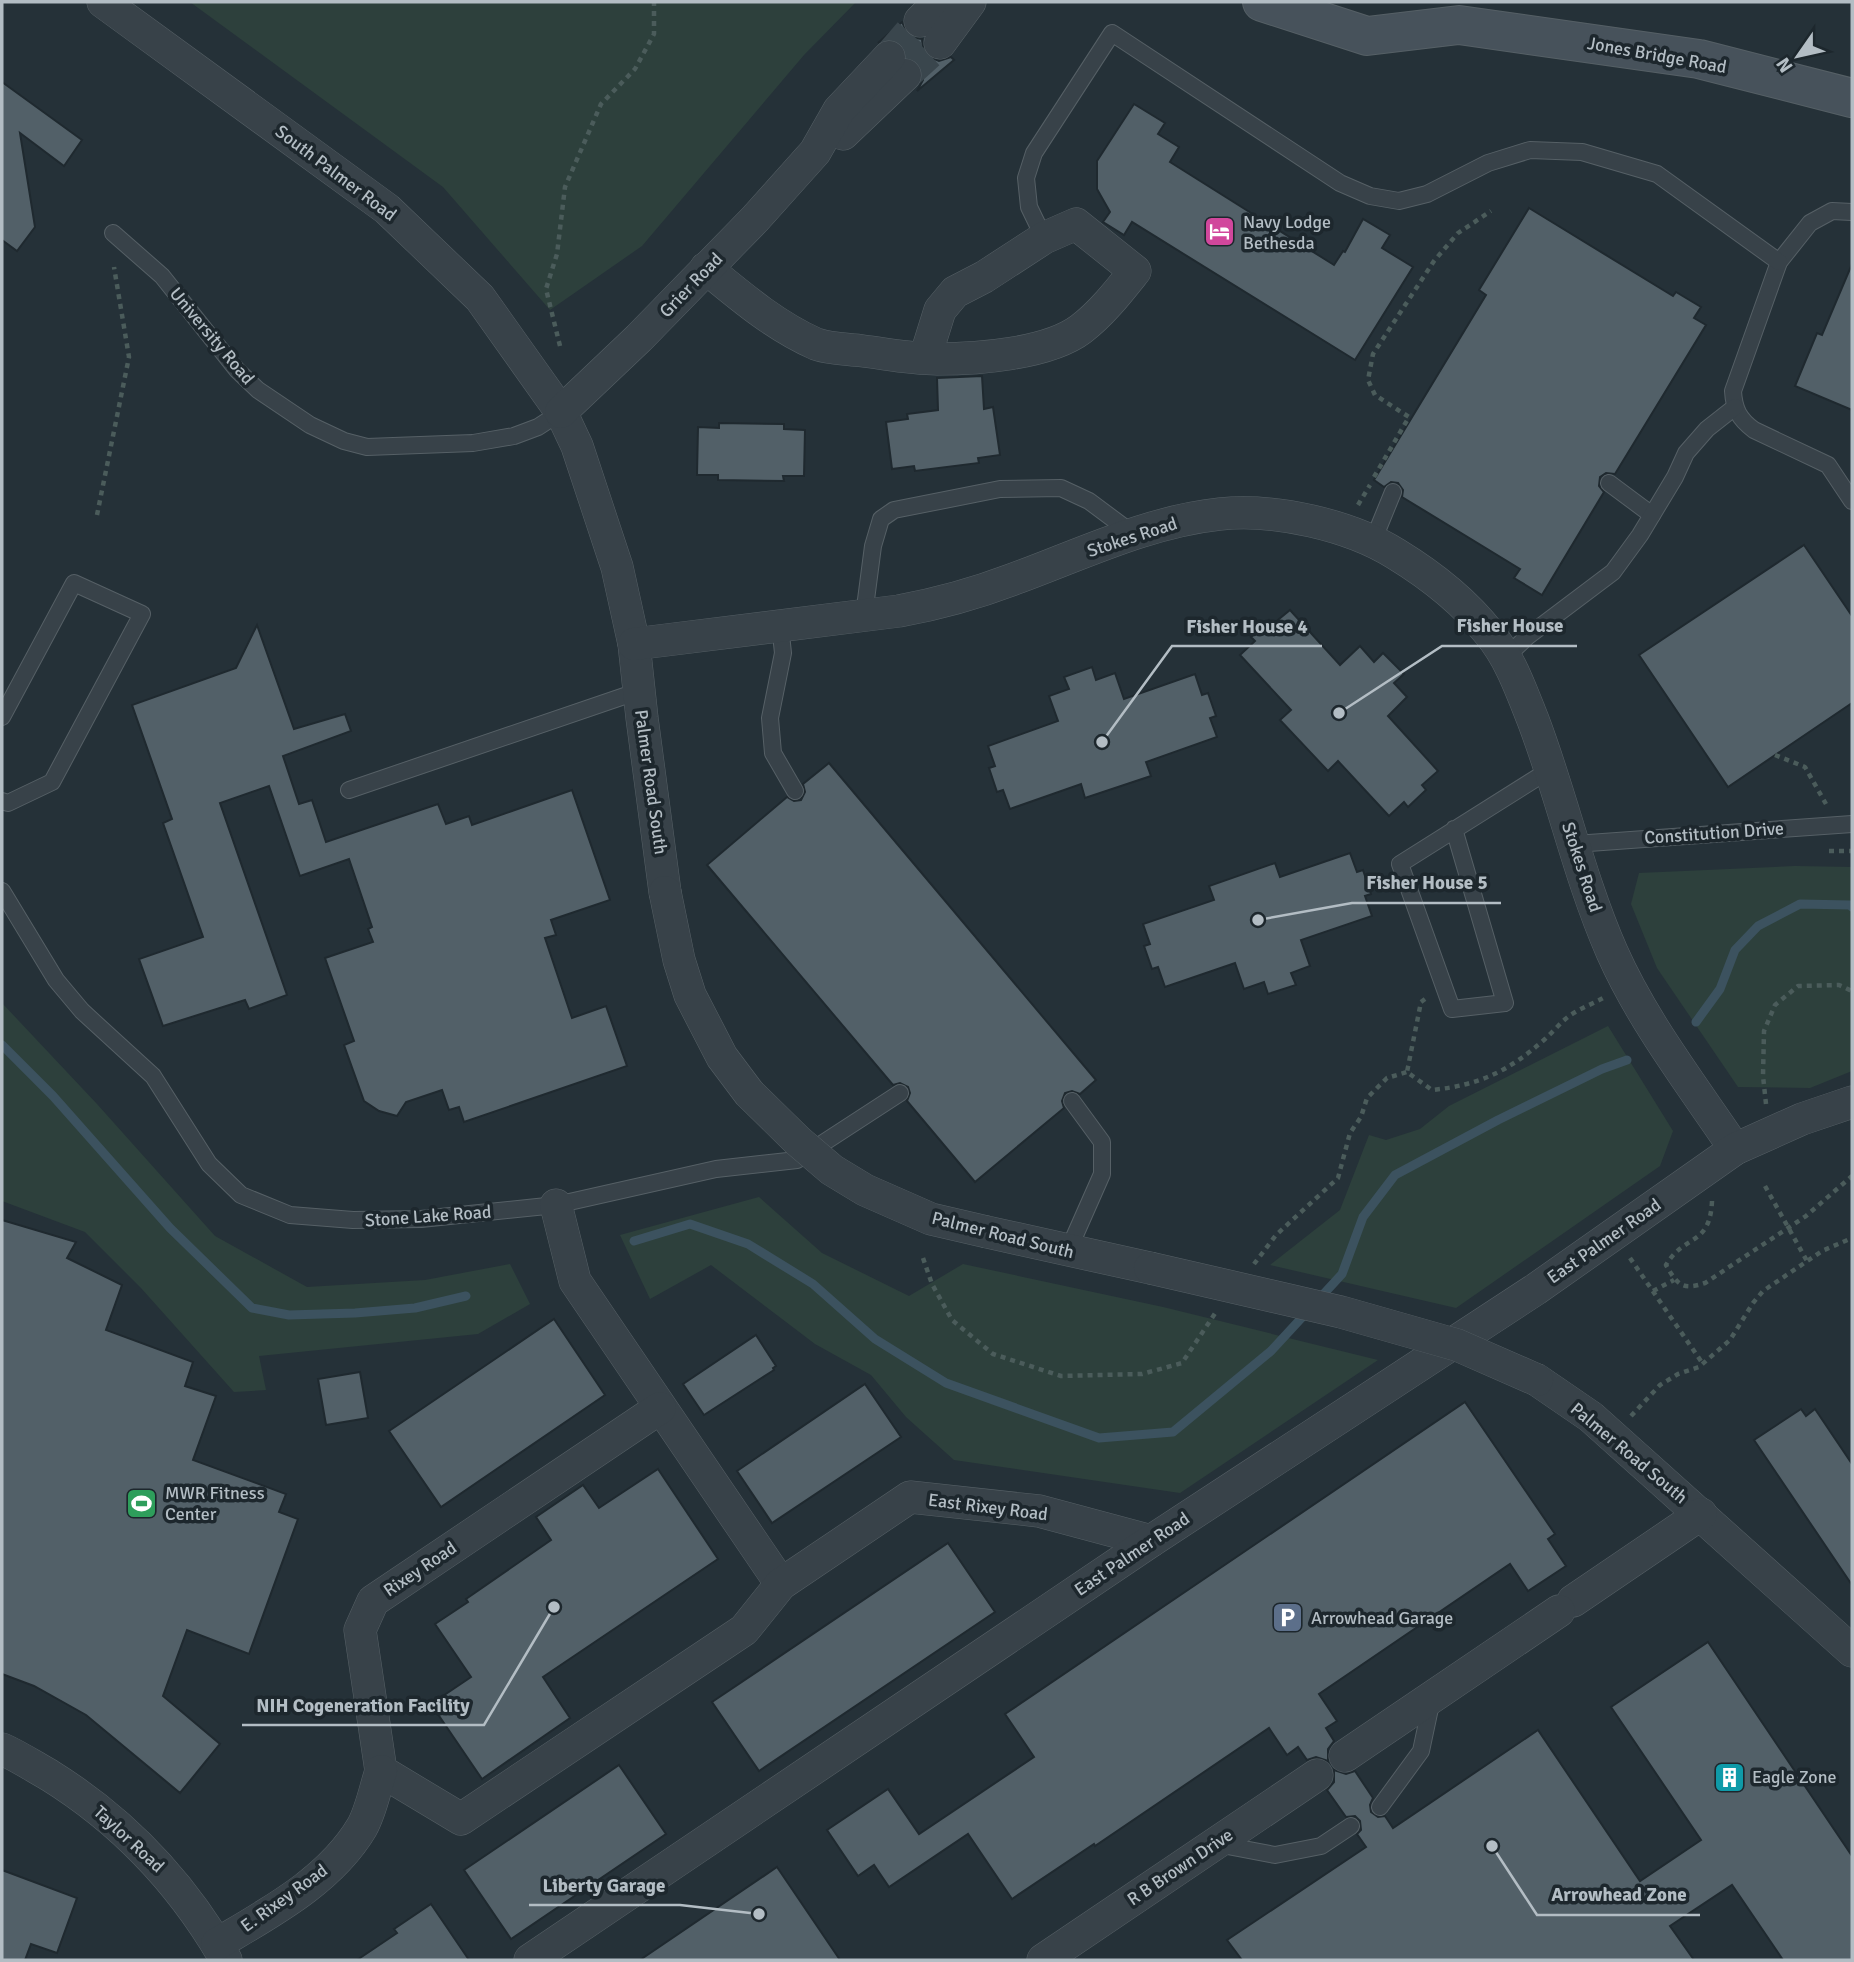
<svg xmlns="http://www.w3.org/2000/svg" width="1854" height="1962" viewBox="0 0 1854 1962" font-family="Signika,sans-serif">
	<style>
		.green { fill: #2d403c }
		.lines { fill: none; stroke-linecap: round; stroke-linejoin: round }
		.stream { stroke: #3c525f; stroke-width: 9 }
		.building { fill: #526068; stroke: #1f292f; stroke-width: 2 }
		.minor-tunnel { stroke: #3a464d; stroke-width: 32; stroke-dasharray: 32 16; stroke-linecap: butt }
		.service-casing { stroke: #566066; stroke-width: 18 }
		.minor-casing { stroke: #566066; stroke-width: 33 }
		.secondary-casing { stroke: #566066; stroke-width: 40 }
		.path { stroke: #4b5c5b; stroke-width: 4.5; stroke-dasharray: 5 5; stroke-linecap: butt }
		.service { stroke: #384249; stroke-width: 16 }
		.minor { stroke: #384249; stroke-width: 32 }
		.secondary { stroke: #47525b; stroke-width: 38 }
		.minor-bridge-casing { stroke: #566066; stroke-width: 33; stroke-linecap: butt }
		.minor-bridge { stroke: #384249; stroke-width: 32 }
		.labels { text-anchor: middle; stroke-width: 7; stroke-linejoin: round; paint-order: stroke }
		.street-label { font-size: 18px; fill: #b3bdc4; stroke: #1d272d }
		.poi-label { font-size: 18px; fill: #b3bdc4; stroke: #1d272d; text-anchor: start }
		.leader { fill: none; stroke: #b3bdc4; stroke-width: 2.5 }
		.callout-dot { fill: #b3bdc4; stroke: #1d272d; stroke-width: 2.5 }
		.callout-label { font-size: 19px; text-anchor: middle; font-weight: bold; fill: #b3bdc4; stroke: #1d272d; stroke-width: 7; stroke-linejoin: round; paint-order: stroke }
	</style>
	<rect width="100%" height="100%" fill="#253138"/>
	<g class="green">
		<polygon points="190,2 856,2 804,55 642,246 550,310 443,187"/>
		<polygon points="1795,866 1852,867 1852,1071 1810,1088 1738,1087 1657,968 1631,904 1639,873"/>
		<polygon points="2,1003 97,1104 215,1236 307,1287 425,1280 510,1264 530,1304 478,1334 259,1356 266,1390 234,1392 141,1288 85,1232 2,1201"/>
		<polygon points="1608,1026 1673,1131 1660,1166 1456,1308 1270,1265 1340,1210 1369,1135 1386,1140 1420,1129 1449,1106"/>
		<polygon points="759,1197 822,1253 909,1296 963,1264 1163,1307 1378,1360 1180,1493 954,1460 906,1417 871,1375 815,1344 711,1265 650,1299 620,1235"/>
	</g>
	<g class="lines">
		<g class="stream">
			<polyline points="1696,1022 1720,989 1735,950 1758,926 1800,904 1850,905 1852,907"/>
			<polyline points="2,1045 53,1096 170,1228 252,1308 289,1315 355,1313 415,1308 466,1296"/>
			<polyline points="634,1241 690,1224 748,1244 813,1284 875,1339 946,1383 1099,1438 1173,1432 1271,1351 1307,1312"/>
			<polyline points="1319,1299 1342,1274 1363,1217 1395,1175 1498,1120 1602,1069 1627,1060"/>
		</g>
	</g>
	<g class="building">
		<polygon points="902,22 908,34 915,38 922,39 923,50 929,57 939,61 951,57 954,60 917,91 923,80 923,70 919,63 907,57 902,44 894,39 884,39 878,43"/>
		<polygon points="2,82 82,140 64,166 20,133 35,227 17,251 2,240"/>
		<polygon points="1134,104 1165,123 1158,134 1179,147 1170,162 1334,265 1343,251 1345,252 1363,219 1390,235 1382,248 1413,267 1355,360 1132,222 1124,235 1103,222 1110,212 1097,189 1097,161"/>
		<polygon points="1529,208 1673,296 1676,292 1701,307 1694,318 1706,325 1615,474 1606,473 1600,477 1599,486 1604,492 1542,595 1514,578 1520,569 1402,497 1403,490 1398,483 1391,482 1384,487 1374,480 1486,295 1479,290"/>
		<polygon points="1852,264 1852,410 1795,386 1817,333 1822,335"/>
		<polygon points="982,376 984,409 993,407 1000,455 978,458 979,463 915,471 914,466 892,469 886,422 908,419 907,414 938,410 937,378"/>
		<polygon points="719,423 784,424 784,429 805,430 804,476 783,476 784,481 718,480 718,475 697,475 698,427 719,428"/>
		<polygon points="1804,545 1852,616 1852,703 1728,787 1639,655"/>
		<polygon points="1290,610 1340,665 1360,646 1374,662 1383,653 1404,674 1394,683 1407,697 1388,716 1438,771 1422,785 1426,790 1408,807 1404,802 1389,816 1338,761 1328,771 1280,720 1291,710 1240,655 1255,641 1251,637 1269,620 1273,624"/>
		<polygon points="257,625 294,729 345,714 351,731 283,756 299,804 312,800 326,842 438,804 446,824 469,816 472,825 572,790 610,900 551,920 556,935 545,938 572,1018 606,1006 627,1066 464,1122 459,1107 449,1110 442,1090 406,1102 397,1116 379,1111 364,1101 344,1045 354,1041 325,958 373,942 368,929 372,927 349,859 300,876 269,786 220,803 287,995 249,1009 245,1000 163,1026 139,959 203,937 163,823 172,819 132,705 236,668"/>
		<polygon points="1092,667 1096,680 1115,673 1124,699 1195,674 1202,695 1208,693 1216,716 1210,718 1217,737 1146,762 1151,776 1085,798 1081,784 1010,809 1003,790 997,792 989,768 995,766 988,746 1058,721 1049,696 1069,689 1064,677"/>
		<polygon points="829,763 1096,1080 1080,1094 1072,1091 1065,1093 1062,1101 1064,1108 975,1182 907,1101 910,1093 908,1087 900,1083 893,1085 707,865 787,797 794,801 801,800 805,792 803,784"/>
		<polygon points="1350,853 1357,872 1363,870 1371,894 1365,896 1372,916 1301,940 1310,966 1291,973 1296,985 1268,994 1264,982 1244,989 1235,963 1165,987 1158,967 1152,969 1144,946 1150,944 1143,924 1214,900 1209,886 1275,863 1280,877"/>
		<polygon points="2,1220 76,1242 67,1258 122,1285 106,1330 193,1362 185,1386 216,1396 193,1460 286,1494 279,1512 298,1519 249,1654 187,1630 163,1696 220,1744 180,1793 86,1715 34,1686 2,1674"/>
		<polygon points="554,1319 605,1395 441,1507 389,1431"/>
		<polygon points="756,1335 776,1366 773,1368 774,1370 704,1415 683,1384"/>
		<polygon points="360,1372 368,1418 326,1425 318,1379"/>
		<polygon points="865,1384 901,1437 772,1523 737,1471"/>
		<polygon points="1465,1402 1555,1534 1548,1539 1566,1566 1528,1591 1510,1564 1319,1694 1337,1721 1326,1728 1334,1741 1328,1749 1328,1761 1316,1757 1307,1760 1298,1747 1287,1755 1269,1728 1095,1846 1094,1844 1012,1899 968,1834 889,1887 874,1865 858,1876 827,1830 888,1789 919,1834 1034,1757 1005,1714"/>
		<polygon points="1801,1409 1806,1416 1815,1409 1852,1464 1852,1585 1754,1440"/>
		<polygon points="658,1469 718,1559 543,1677 570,1718 482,1779 431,1704 471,1677 435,1624 468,1602 466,1599 551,1540 536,1517 583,1485 599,1508"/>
		<polygon points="948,1543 995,1612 759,1771 712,1702"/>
		<polygon points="1708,1642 1852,1856 1852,1960 1783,1960 1732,1885 1670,1926 1694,1960 1242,1960 1227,1940 1366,1847 1357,1834 1361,1830 1360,1821 1355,1816 1346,1817 1327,1790 1334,1782 1334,1770 1346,1774 1355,1771 1373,1798 1370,1805 1371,1812 1378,1817 1385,1816 1393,1828 1538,1730 1640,1881 1701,1840 1611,1707"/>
		<polygon points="619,1765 666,1834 511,1939 464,1870"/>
		<polygon points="777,1867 840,1960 640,1960"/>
		<polygon points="2,1870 77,1898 57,1953 31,1944 25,1960 2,1960"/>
		<polygon points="431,1904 469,1960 357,1960 397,1933 394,1929"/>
	</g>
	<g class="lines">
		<g class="minor-tunnel">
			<polyline points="889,57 920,21"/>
			<polyline points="905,75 940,43"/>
		</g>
		<defs>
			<g id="service">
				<path d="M1852,212L1832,211L1810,223L1779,262L1733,391C1734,409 1739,419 1754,430L1828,465L1852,501"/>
				<polyline points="113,233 162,276 237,370 258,390 310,425 344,441 367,447 473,443 514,436 538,427 561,412"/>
				<polyline points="1044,238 1029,207 1026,178 1034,153 1112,33 1340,183 1370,196 1399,201 1427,194 1488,163 1530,150 1582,152 1657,174 1779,262"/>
				<polyline points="1609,483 1652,515"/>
				<polyline points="1373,541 1393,492"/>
				<polyline points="864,615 873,546 881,519 894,510 1000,489 1061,488 1089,501 1132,533"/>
				<polyline points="780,625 783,653 770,718 773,753 795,791"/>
				<polyline points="1506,657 1528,636 1613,572 1640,535 1675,477 1686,453 1707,429 1735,407"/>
				<polyline points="2,717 74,583 142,614 52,782 8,803 2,801"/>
				<polyline points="349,790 639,691"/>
				<polyline points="1454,829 1505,1003 1452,1009 1400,864 1551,769"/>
				<polyline points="1575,844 1852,824"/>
				<polyline points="2,891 56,980 82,1011 153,1076 209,1164 241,1195 290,1215 353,1220 421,1219 556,1205 716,1169 797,1160 900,1093"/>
				<polyline points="1068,1251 1102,1174 1102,1142 1072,1101"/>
				<polyline points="1380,1807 1421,1751 1432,1699"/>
				<polyline points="1217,1844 1275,1855 1321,1846 1351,1826"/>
			</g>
			<g id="minor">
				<polyline points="103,2 387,209 480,298 561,412 577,446 617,567 634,644 642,718 665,892"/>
				<polyline points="920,21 939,2"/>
				<polyline points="940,43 970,2"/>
				<polyline points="843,134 905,75"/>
				<path d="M706,268C740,296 775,326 816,344C829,349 848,349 863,351C887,354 912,359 937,359C977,359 1048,354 1081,329C1102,313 1119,291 1135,271L1076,224L1044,238L984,277L955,292L940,310L925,358"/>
				<polyline points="561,412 639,338 755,219 815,152 839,110 889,57"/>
				<path d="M634,644L899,611C937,604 974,594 1011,580C1080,555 1146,522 1220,514C1274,508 1350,525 1396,554C1432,576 1463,600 1489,633C1510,658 1521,690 1533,720C1562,796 1579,877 1612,952C1643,1022 1692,1085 1735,1149"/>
				<polyline points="556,1205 575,1281 781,1584"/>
				<polyline points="987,1232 1150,1268"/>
				<polyline points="1537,1380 1591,1417 1852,1651"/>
				<polyline points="660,1408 373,1601 360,1630 381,1771 461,1819 744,1630 781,1584 910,1497 1039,1511 1151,1541"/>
				<polyline points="1573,1601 1701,1514"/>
				<path d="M2,1749C18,1756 33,1766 49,1775C123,1821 183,1885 226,1960"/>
				<polyline points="1345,1756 1559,1611"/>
				<path d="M217,1944C269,1913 330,1881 362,1827C371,1811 375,1789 381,1771"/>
				<polyline points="530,1960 1151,1541 1536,1289 1735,1149 1802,1119 1852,1102"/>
				<polyline points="1043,1960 1317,1775"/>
			</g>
			<polyline id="secondary" points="1262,2 1367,36 1459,25 1699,59 1852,98"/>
		</defs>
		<use href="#service" class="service-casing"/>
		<use href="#minor" class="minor-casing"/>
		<use href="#secondary" class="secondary-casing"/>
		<g class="path">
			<polyline points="560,346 546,289 557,254 565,187 601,104 635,69 654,34 654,2"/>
			<polyline points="1374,477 1409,417 1375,395 1368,380 1373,354 1434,261 1458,233 1491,211"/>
			<polyline points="1358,505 1370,485"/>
			<polyline points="97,515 129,357 114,267"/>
			<polyline points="1775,755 1805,767 1826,804"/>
			<polyline points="1829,851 1852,851"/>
			<path d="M1425,999L1421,1002L1407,1072L1432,1090C1480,1085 1509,1071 1545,1039C1553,1032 1560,1023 1569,1016C1579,1009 1592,1004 1603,998"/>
			<polyline points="1766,1104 1763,1076 1764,1031 1775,1005 1798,986 1839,985 1852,991"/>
			<polyline points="1765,1186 1807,1261"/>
			<path d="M1712,1201C1710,1247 1684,1234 1666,1265C1677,1284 1682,1291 1705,1283L1806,1216L1852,1176"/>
			<polyline points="923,1258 932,1284 952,1320 993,1354 1061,1376 1142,1374 1182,1363 1216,1312"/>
			<polyline points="1630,1258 1703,1364"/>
			<polyline points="1254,1264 1276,1235 1338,1178 1350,1133 1361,1117 1367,1098 1387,1078 1407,1072"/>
			<polyline points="1653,1291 1674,1280"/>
			<polyline points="1631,1416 1660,1385 1678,1374 1699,1367 1730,1340 1753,1303 1763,1291 1822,1251 1852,1238"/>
		</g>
		<use href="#service" class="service"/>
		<use href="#minor" class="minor"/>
		<use href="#secondary" class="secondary"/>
		<defs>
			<g id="minor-bridge">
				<polyline points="665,892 679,960 690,995 722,1057 749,1093 798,1141 832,1170 865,1190 931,1219 987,1232"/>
				<polyline points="1150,1268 1341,1312 1457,1345 1537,1380"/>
			</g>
		</defs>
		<use href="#minor-bridge" class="minor-bridge-casing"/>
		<use href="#minor-bridge" class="minor-bridge"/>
	</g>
	<defs>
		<symbol id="hotel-square" viewBox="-11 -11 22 22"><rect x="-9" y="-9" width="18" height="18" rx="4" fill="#d1479c" stroke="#1d272d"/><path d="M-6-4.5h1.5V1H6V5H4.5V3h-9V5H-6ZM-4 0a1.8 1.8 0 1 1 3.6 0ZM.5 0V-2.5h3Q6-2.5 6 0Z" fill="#fff"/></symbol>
		<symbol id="stadium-square" viewBox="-11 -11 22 22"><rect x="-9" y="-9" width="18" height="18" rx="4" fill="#2e9e5b" stroke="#1d272d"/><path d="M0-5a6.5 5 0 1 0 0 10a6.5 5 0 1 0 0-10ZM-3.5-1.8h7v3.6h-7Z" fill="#fff"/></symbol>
		<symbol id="parking-square" viewBox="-11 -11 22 22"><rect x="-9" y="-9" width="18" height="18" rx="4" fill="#5c6f8a" stroke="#1d272d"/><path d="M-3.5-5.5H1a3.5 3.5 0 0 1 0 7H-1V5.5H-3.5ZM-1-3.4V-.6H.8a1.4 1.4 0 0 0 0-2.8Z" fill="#fff"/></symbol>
		<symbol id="building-square" viewBox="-11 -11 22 22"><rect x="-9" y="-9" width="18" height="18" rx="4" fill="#0f9aa8" stroke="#1d272d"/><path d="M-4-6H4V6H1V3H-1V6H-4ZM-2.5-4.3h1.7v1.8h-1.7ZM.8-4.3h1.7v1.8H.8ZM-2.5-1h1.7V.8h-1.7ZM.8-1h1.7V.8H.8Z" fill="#fff"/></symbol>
	</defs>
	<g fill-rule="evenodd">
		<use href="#hotel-square" x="1202" y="214" width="35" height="35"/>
		<use href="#stadium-square" x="124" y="1486" width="35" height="35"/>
		<use href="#parking-square" x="1270" y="1600" width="35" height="35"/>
		<use href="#building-square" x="1712" y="1760" width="35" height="35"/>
	</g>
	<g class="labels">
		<g class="street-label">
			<text transform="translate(1657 55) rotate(10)" y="6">Jones Bridge Road</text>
			<text transform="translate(336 173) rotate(37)" y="6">South Palmer Road</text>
			<text transform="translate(691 285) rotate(-46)" y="6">Grier Road</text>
			<text transform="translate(212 336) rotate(50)" y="6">University Road</text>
			<text transform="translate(1132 537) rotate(-18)" y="6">Stokes Road</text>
			<text transform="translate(651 782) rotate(82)" y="6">Palmer Road South</text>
			<text transform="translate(1714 833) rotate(-4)" y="6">Constitution Drive</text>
			<text transform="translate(1582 867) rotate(72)" y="6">Stokes Road</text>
			<text transform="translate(428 1216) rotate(-4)" y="6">Stone Lake Road</text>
			<text transform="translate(1003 1235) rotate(14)" y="6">Palmer Road South</text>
			<text transform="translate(1604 1241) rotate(-35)" y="6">East Palmer Road</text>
			<text transform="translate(1629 1453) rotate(40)" y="6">Palmer Road South</text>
			<text transform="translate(988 1507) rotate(7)" y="6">East Rixey Road</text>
			<text transform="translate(1132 1554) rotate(-34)" y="6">East Palmer Road</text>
			<text transform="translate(420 1569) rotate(-34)" y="6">Rixey Road</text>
			<text transform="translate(129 1839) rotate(43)" y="6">Taylor Road</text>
			<text transform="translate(1180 1867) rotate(-34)" y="6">R B Brown Drive</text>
			<text transform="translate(284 1898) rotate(-36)" y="6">E. Rixey Road</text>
		</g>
		<g class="poi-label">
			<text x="1243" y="228">Navy Lodge<tspan x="1243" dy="21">Bethesda</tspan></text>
			<text x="165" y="1499">MWR Fitness<tspan x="165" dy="21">Center</tspan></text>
			<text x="1311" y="1624">Arrowhead Garage</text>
			<text x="1752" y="1783">Eagle Zone</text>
		</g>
	</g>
	<path class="leader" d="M1339 713L1442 646H1577M1102 742L1172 646H1322M1258 920L1352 903H1501M554 1607L484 1725H242M759 1914L680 1905H529M1492 1846L1537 1915H1700"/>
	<g class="callout-dot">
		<circle cx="1339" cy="713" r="7"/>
		<circle cx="1102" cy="742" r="7"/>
		<circle cx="1258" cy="920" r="7"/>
		<circle cx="554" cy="1607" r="7"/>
		<circle cx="759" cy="1914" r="7"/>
		<circle cx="1492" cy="1846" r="7"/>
	</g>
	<g class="callout-label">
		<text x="1510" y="632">Fisher House</text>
		<text x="1247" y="633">Fisher House 4</text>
		<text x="1427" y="889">Fisher House 5</text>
		<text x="363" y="1712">NIH Cogeneration Facility</text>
		<text x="604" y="1892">Liberty Garage</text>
		<text x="1619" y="1901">Arrowhead Zone</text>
	</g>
	<rect width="1854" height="1962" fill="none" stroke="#b3bdc4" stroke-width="7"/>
	<g transform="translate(1798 56) rotate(236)" stroke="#1d272d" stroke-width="5" paint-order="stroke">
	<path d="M0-5L12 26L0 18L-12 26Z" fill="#b3bdc4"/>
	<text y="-10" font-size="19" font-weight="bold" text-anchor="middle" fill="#b3bdc4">N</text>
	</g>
</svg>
